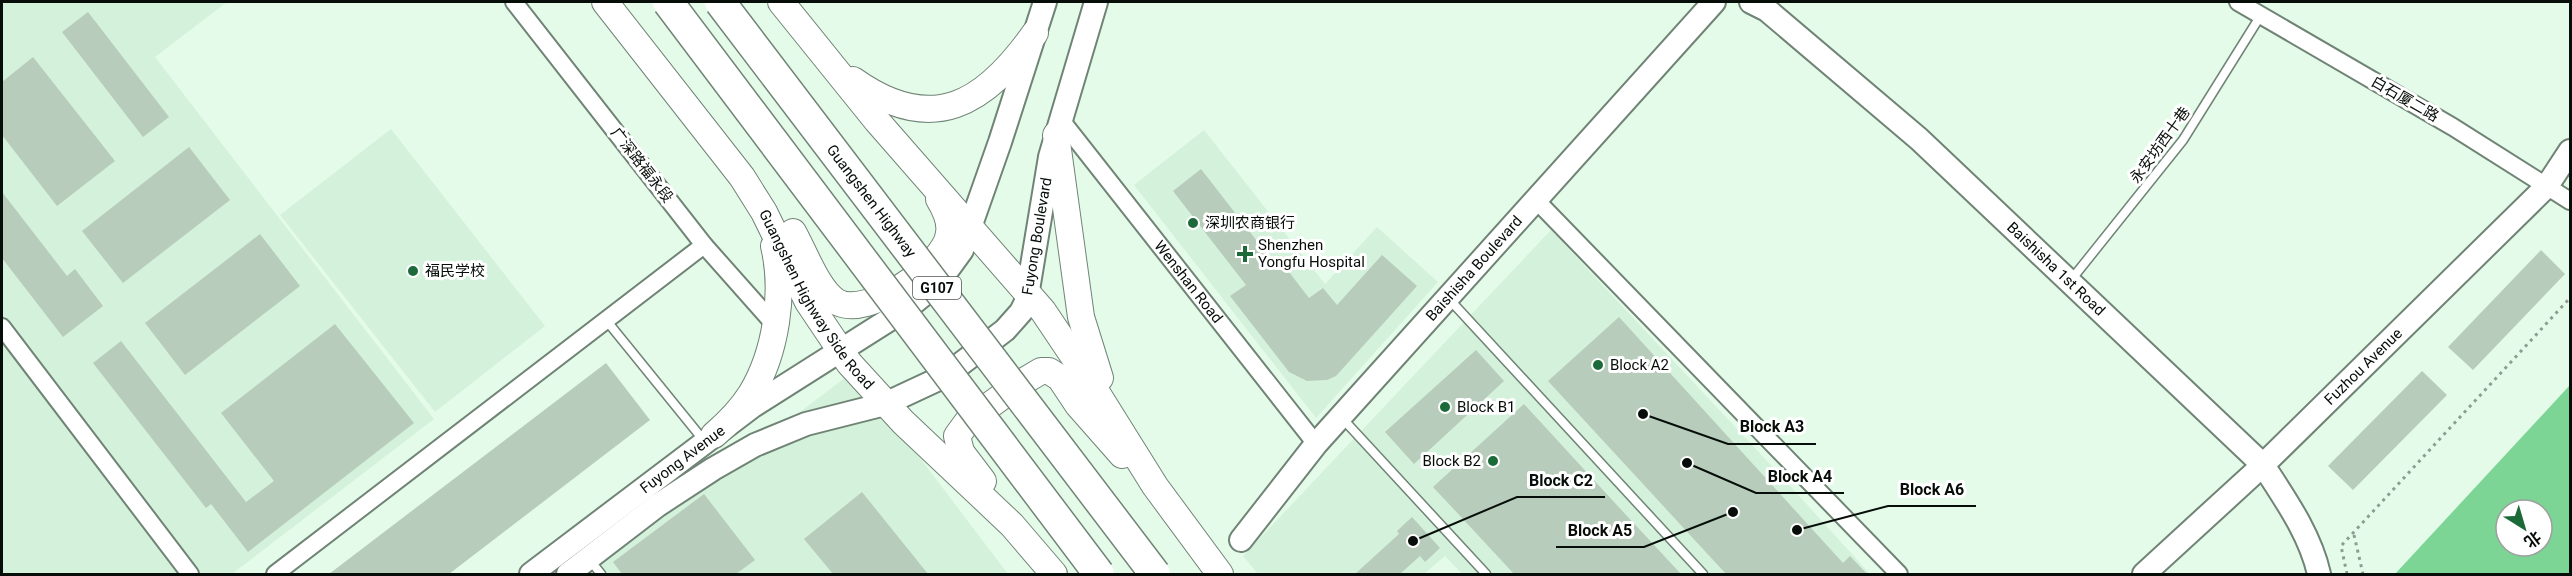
<svg xmlns="http://www.w3.org/2000/svg" width="2572" height="576" viewBox="0 0 2572 576" font-family="Roboto,'Noto Sans SC',sans-serif">
	<style>
		.built { fill: #d4f1db }
		.water { fill: #7cd595; fill-rule: evenodd }
		.building { fill: #b7ccbb }
		.lines { fill: none; stroke-linecap: round; stroke-linejoin: round }
		.lane-casing { stroke: #708475; stroke-width: 11 }
		.street-casing { stroke: #708475; stroke-width: 20 }
		.secondary-casing { stroke: #708475; stroke-width: 26 }
		.primary-casing { stroke: #708475; stroke-width: 28 }
		.path { stroke: #8d9d90; stroke-width: 3; stroke-dasharray: 3 4.5; stroke-linecap: butt }
		.lane { stroke: #fff; stroke-width: 8 }
		.street { stroke: #fff; stroke-width: 16 }
		.secondary { stroke: #fff; stroke-width: 22 }
		.primary { stroke: #fff; stroke-width: 26 }
		.highway-bridge-casing { stroke: #708475; stroke-width: 33; stroke-linecap: butt }
		.highway-bridge { stroke: #fff; stroke-width: 30 }
		.poi-dot { fill: #1c6a3a; stroke: #fff; stroke-width: 2 }
		.labels { text-anchor: middle; stroke-width: 6; stroke-linejoin: round; paint-order: stroke }
		.shield { fill: #fff; stroke: #515653; stroke-width: 1.5 }
		.shield-label { font-size: 14px; font-weight: bold; fill: #070e09 }
		.street-label { font-size: 15px; fill: #070e09; stroke: #fff }
		.poi-label { font-size: 15px; fill: #070e09; stroke: #fff; text-anchor: start }
		.leader { fill: none; stroke: #070e09; stroke-width: 2 }
		.callout-dot { fill: #070e09; stroke: #fff; stroke-width: 2 }
		.callout-label { font-size: 16px; text-anchor: middle; font-weight: bold; fill: #070e09; stroke: #fff; stroke-width: 6; stroke-linejoin: round; paint-order: stroke }
	</style>
	<rect width="100%" height="100%" fill="#e5fbea"/>
	<g class="built">
		<polygon points="2,2 227,2 155,57 434,419 232,574 2,574"/>
		<polygon points="391,129 545,326 435,412 280,215"/>
		<polygon points="1204,130 1325,284 1377,227 1438,282 1316,418 1134,185"/>
		<polygon points="1551,230 1782,477 1870,574 1462,574 1445,556 1424,574 1258,574 1243,556"/>
		<polygon points="854,371 1008,574 586,574"/>
	</g>
	<path class="water" d="M2570,385V574H2395ZM2506,510H2542V546H2506Z"/>
	<g class="building">
		<polygon points="88,12 169,117 143,137 62,32"/>
		<polygon points="33,57 115,161 57,206 2,135 2,82"/>
		<polygon points="189,147 230,200 123,283 82,231"/>
		<polygon points="1201,169 1274,263 1279,259 1309,298 1323,288 1337,305 1382,255 1417,286 1336,376 1327,380 1307,381 1289,372 1230,296 1246,285 1173,191"/>
		<polygon points="2,192 67,276 75,269 103,306 63,337 2,258"/>
		<polygon points="260,234 300,286 185,375 145,323"/>
		<polygon points="2541,250 2565,274 2473,370 2448,347"/>
		<polygon points="1619,317 1843,563 1850,556 1867,574 1726,574 1548,381"/>
		<polygon points="335,324 414,423 248,552 211,504 206,508 93,363 121,341 246,502 274,481 221,413"/>
		<polygon points="1476,350 1504,381 1414,464 1385,432"/>
		<polygon points="606,363 650,420 449,574 329,574"/>
		<polygon points="2422,371 2447,395 2353,490 2328,466"/>
		<polygon points="1524,404 1614,502 1681,574 1514,574 1462,518 1433,487"/>
		<polygon points="862,492 928,574 833,574 804,539"/>
		<polygon points="704,494 755,560 736,574 622,574 613,562"/>
		<polygon points="1412,517 1440,548 1425,562 1420,556 1400,574 1355,574 1399,534 1397,531"/>
	</g>
	<g class="lines">
		<defs>
			<g id="lane">
				<polyline points="2071,280 2183,140 2261,15"/>
				<polyline points="1449,299 1703,574"/>
				<polyline points="606,320 705,442"/>
				<polyline points="1342,418 1486,574"/>
				<polyline points="589,559 601,574"/>
			</g>
			<g id="street">
				<polyline points="514,2 704,245 775,325"/>
				<polyline points="2238,2 2453,127 2570,201"/>
				<path id="s1" d="M1061,120L1316,444"/>
				<polyline points="1536,200 1899,574"/>
				<polyline points="2,327 190,574"/>
				<polyline points="275,574 704,245"/>
			</g>
			<g id="secondary">
				<path id="s2" d="M1751,2L1767,10L1919,139L2263,465C2285,499 2310,534 2319,574"/>
				<path id="s3" d="M1241,540L1316,444L1714,2"/>
				<path id="s4" d="M531,574L753,406L906,309L938,283L962,250L1000,142L1045,2"/>
				<path id="s5" d="M568,574L658,505L713,469L755,445L806,424L885,404L945,376L1005,330L1021,312L1026,302L1050,157L1096,2"/>
				<path id="s6" d="M2144,574L2263,465L2547,186L2570,151"/>
			</g>
			<g id="primary">
				<path id="s7" d="M605,2L742,177L764,212L808,302L849,363L903,422L1012,525L1054,574"/>
				<polyline points="781,2 877,121 1043,311 1080,366 1155,486 1220,574"/>
				<path d="M853,80C933,137 985,104 1035,33"/>
				<polyline points="1056,135 1081,317 1100,378"/>
				<path d="M793,232C804,251 818,291 837,302C867,319 946,265 949,233C951,221 945,209 939,199"/>
				<path d="M714,435C728,423 741,410 751,394C776,353 785,293 774,246"/>
				<polyline points="983,481 961,452 957,436 968,421 1019,384 1041,371 1049,371 1060,378 1078,405 1122,455"/>
			</g>
		</defs>
		<use href="#lane" class="lane-casing"/>
		<use href="#street" class="street-casing"/>
		<use href="#secondary" class="secondary-casing"/>
		<use href="#primary" class="primary-casing"/>
		<g class="path">
			<polyline points="2354,535 2363,574"/>
			<polyline points="2347,574 2341,546 2570,298"/>
		</g>
		<use href="#lane" class="lane"/>
		<use href="#street" class="street"/>
		<use href="#secondary" class="secondary"/>
		<use href="#primary" class="primary"/>
		<defs>
			<g id="highway-bridge">
				<polyline points="668,2 1099,574"/>
				<path id="s8" d="M720,2L1155,574"/>
			</g>
		</defs>
		<use href="#highway-bridge" class="highway-bridge-casing"/>
		<use href="#highway-bridge" class="highway-bridge"/>
	</g>
	<g class="poi-dot">
		<circle cx="1193" cy="223" r="6"/>
		<path d="M1242 245h6v6h6v6h-6v6h-6v-6h-6v-6h6z"/>
		<circle cx="413" cy="271" r="6"/>
		<circle cx="1598" cy="365" r="6"/>
		<circle cx="1445" cy="407" r="6"/>
		<circle cx="1493" cy="461" r="6"/>
	</g>
	<g class="labels">
		<rect class="shield" x="913" y="277" width="48" height="22" rx="4.5"/>
		<g class="shield-label">
			<text x="937" y="293">G107</text>
		</g>
		<g class="street-label">
			<text transform="translate(2405 99) rotate(30)" y="5">白石厦二路</text>
			<text transform="translate(2160 145) rotate(-54)" y="5">永安坊西十巷</text>
			<text transform="translate(642 165) rotate(52)" y="5">广深路福永段</text>
			<text dy="5" stroke="none"><textPath href="#s8" startOffset="250">Guangshen Highway</textPath></text>
			<text dy="5" stroke="none"><textPath href="#s5" startOffset="608">Fuyong Boulevard</textPath></text>
			<text dy="5" stroke="none"><textPath href="#s3" startOffset="358">Baishisha Boulevard</textPath></text>
			<text dy="5" stroke="none"><textPath href="#s2" startOffset="406">Baishisha 1st Road</textPath></text>
			<text dy="5" stroke="none"><textPath href="#s1" startOffset="206">Wenshan Road</textPath></text>
			<text dy="5" stroke="none"><textPath href="#s7" startOffset="366">Guangshen Highway Side Road</textPath></text>
			<text dy="5" stroke="none"><textPath href="#s6" startOffset="302">Fuzhou Avenue</textPath></text>
			<text dy="5" stroke="none"><textPath href="#s4" startOffset="190">Fuyong Avenue</textPath></text>
		</g>
		<g class="poi-label">
			<text x="1205" y="228">深圳农商银行</text>
			<text x="1258" y="250">Shenzhen<tspan x="1258" dy="17">Yongfu Hospital</tspan></text>
			<text x="425" y="276">福民学校</text>
			<text x="1610" y="370">Block A2</text>
			<text x="1457" y="412">Block B1</text>
			<text x="1481" y="466" text-anchor="end">Block B2</text>
		</g>
	</g>
	<path class="leader" d="M1643 414L1728 444H1816M1687 463L1756 493H1844M1413 541L1517 497H1605M1797 530L1888 506H1976M1733 512L1644 547H1556"/>
	<g class="callout-dot">
		<circle cx="1643" cy="414" r="6"/>
		<circle cx="1687" cy="463" r="6"/>
		<circle cx="1413" cy="541" r="6"/>
		<circle cx="1797" cy="530" r="6"/>
		<circle cx="1733" cy="512" r="6"/>
	</g>
	<g class="callout-label">
		<text x="1772" y="432">Block A3</text>
		<text x="1800" y="482">Block A4</text>
		<text x="1561" y="486">Block C2</text>
		<text x="1932" y="495">Block A6</text>
		<text x="1600" y="536">Block A5</text>
	</g>
	<rect width="2572" height="576" fill="none" stroke="#070e09" stroke-width="6"/>
	<g transform="translate(2524 528) rotate(143)"><circle r="28" fill="#ffffff" stroke="#9c9f9d" stroke-width="1.5"/>
	<path d="M0-4.5L10 22L0 15L-10 22Z" fill="#1c6a3a"/>
	<text y="-9" font-size="16" font-weight="bold" text-anchor="middle" fill="#070e09">北</text>
	</g>
</svg>
